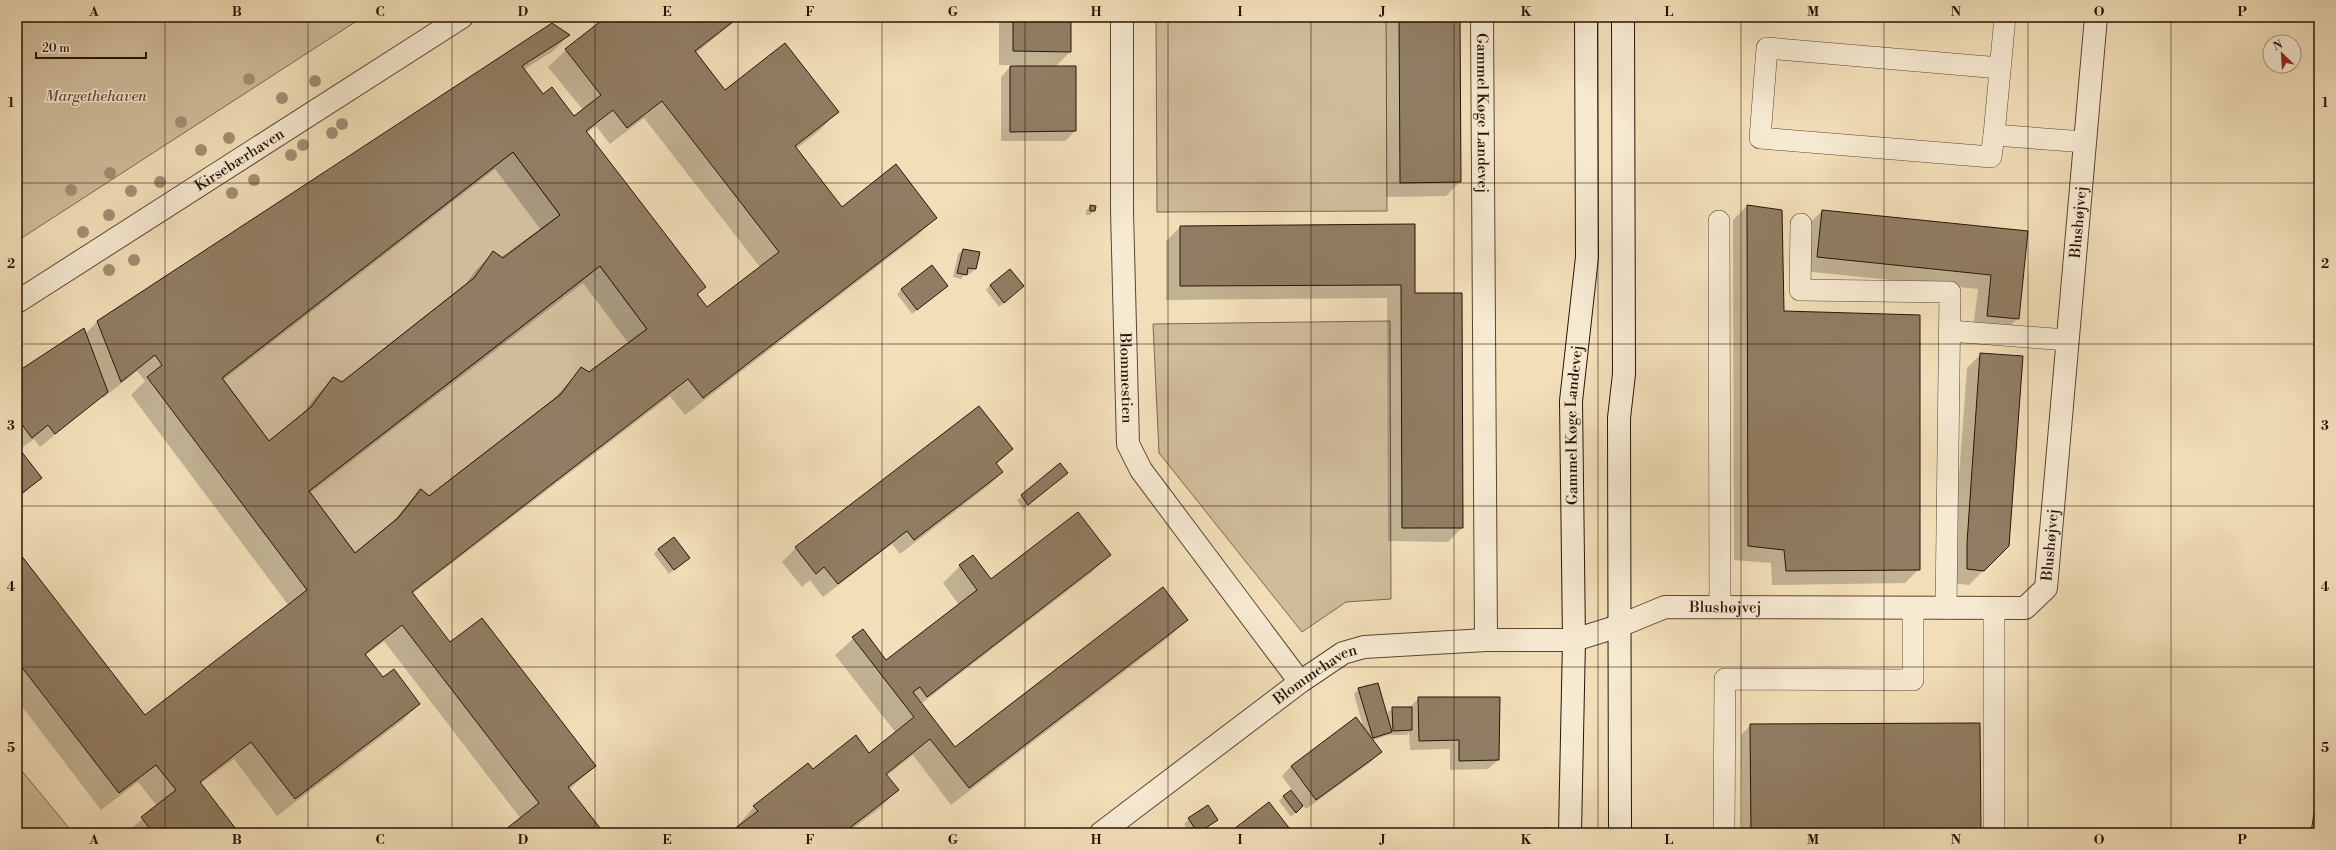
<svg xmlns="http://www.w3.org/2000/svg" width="2336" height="850" viewBox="0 0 2336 850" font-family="'Libre Bodoni',serif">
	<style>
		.green { fill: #d0bc9b; stroke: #7c6850 }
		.shadow { fill: #0003; fill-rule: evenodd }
		.building { fill: #917d63; stroke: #281306; fill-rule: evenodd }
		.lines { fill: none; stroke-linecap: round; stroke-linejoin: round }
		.lane-casing { stroke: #5a4633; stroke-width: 22 }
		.street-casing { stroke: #5a4633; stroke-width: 24 }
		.secondary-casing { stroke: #281306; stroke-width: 24 }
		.lane { stroke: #f7ead2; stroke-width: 21 }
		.street { stroke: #f7ead2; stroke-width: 22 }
		.secondary { stroke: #f7ead2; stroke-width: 22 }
		.tram { stroke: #281306; stroke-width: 1 }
		.tree { fill: #a38f73 }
		.grid { fill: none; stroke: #281306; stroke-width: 1; stroke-opacity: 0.55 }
		.labels { text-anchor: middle; stroke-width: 3; stroke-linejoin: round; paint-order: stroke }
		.park-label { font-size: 15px; font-style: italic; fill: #634e3a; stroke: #f7ead2 }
		.street-label { font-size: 15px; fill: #281306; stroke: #f7ead2 }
		.neatline { fill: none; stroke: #281306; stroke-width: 1.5 }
		.grid-label { font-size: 13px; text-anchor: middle; font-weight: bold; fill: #281306 }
	</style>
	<rect width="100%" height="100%" fill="#f2dfb9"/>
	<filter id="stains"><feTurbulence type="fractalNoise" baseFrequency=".005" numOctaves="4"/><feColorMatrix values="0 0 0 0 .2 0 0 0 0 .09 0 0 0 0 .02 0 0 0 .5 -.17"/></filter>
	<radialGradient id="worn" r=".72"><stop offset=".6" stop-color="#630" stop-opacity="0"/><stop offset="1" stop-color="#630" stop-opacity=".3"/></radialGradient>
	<g class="green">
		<polygon points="17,17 363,17 17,241"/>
		<polygon points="1156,17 1386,17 1387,211 1157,212"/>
		<polygon points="513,152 560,215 474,278 342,382 333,377 311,407 269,441 222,378"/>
		<polygon points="600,266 647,329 589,372 581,368 561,394 429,496 420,489 398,518 355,553 309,491"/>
		<polygon points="1390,321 1391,599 1346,602 1302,632 1159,453 1153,324"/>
		<polygon points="17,765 73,833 17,833"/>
	</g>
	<g class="shadow">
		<path d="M608,17H740L695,54L725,92L837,112L820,130L796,149L842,208L935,218L918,235L685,415L670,396L412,594L450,643L595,766L569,790L602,833H502L521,819L384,641L365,656L383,679L419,704L402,721L277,816L234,759L200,784L238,833H126L157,806L138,782L101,810L17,700V552L144,717L289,606L131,395L145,381L137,371L103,398L102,396L40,447L34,439L19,450L40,478L17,500V373L85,334L98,321L569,35L552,52L523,70L542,95L574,117L583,110L548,67L566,50ZM644,118L760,267L707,308L697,295L704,287L586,134L596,126L610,144ZM495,169L541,230L503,259L493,253L476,270L463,288L342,383L333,379L316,396L300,417L269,443L223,380ZM583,283L629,344L589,373L581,369L551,402L429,497L421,490L388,527L355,554L310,493Z"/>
		<polygon points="999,17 1070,17 1070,52 1055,67 1075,131 1065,141 1001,141 1001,77 1010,67 1016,67 1016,65 999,65"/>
		<polygon points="1386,17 1459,17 1460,182 1446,196 1386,197"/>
		<polygon points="1913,17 1964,17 1960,21"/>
		<polygon points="1090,206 1094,211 1090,215 1086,215 1086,211"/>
		<polygon points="1747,206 1783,311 1919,569 1905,583 1772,585 1771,563 1734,560 1733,220"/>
		<polygon points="1822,211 2027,232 2018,318 2004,332 1973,329 1978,289 1803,271 1808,225"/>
		<polygon points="1414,225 1414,294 1462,528 1448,542 1388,541 1387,298 1166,300 1166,241 1180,227"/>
		<polygon points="963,250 975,269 970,274 966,273 961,279 953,277 958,254"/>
		<polygon points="990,285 1018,291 999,307 986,290"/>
		<polygon points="902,289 942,290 912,314 897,294"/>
		<polygon points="1981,354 2008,546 1969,585 1953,583 1953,558 1967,368"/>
		<polygon points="1012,449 996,465 1002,472 988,486 900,554 892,544 823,597 810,580 802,587 782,562 796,548"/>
		<polygon points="1060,465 1067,473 1023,509 1017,500"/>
		<polygon points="658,549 689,558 669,574 654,554"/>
		<polygon points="1109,554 1092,572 921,704 955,749 1186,620 1169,637 951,805 913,755 886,776 897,790 880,808 847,833 731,833 754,807 812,770 869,754 896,733 835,655 863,630 886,661 959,605 943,583 960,566 991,581"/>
		<polygon points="1359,689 1388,719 1388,712 1393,708 1409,708 1419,698 1498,760 1488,769 1450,770 1450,749 1410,750 1409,732 1407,735 1388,735 1372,741 1380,752 1371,762 1306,809 1303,805 1291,817 1279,801 1284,796 1300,801 1282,776 1291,766 1364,730 1354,694"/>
		<polygon points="1751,725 1980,833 1742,833 1741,735"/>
		<polygon points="1269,803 1292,833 1230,833 1231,832"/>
		<polygon points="1189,819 1217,820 1199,833 1190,833 1184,824"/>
	</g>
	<g class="building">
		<path d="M606,17H739L695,51L725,90L785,43L839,112L795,146L842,207L896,164L937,218L703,398L688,379L412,592L450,642L482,618L596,766L568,787L604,833H501L539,803L402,625L365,654L383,677L394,669L420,704L295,799L251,742L200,782L239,833H153L141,817L176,790L156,765L119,793L17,661V550L145,715L307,590L147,377L162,365L155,355L121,382L97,321L552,23L570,35L522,66L543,94L552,87L574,116L601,95L565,49ZM662,101L779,252L707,307L697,294L706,287L586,131L613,110L627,128ZM513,152L560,215L503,258L493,251L474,278L342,382L333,377L311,407L269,441L222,378ZM600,266L647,329L589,372L581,367L561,394L429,496L421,489L398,518L355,553L309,491Z"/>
		<polygon points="1013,17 1071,17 1071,52 1013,51"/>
		<polygon points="1399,17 1460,17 1461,182 1400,183"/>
		<polygon points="1010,66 1076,66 1076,131 1010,132"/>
		<polygon points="1090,205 1096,206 1095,211 1090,211"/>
		<polygon points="1747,205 1782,210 1784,311 1920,315 1920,570 1786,571 1784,550 1748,546"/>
		<polygon points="1822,210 2028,231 2019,319 1987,316 1991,275 1817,257"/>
		<polygon points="1415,224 1415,293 1462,293 1463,528 1402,528 1401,285 1180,286 1180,226"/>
		<polygon points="963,249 980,252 976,269 968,268 967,275 957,273"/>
		<polygon points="932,265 948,286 917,310 901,289"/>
		<polygon points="1010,269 1024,286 1004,303 990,285"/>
		<polygon points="84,328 108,392 55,434 48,425 32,438 17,418 17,372"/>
		<polygon points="1980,353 2023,356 2009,546 1984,571 1967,569 1967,543"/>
		<polygon points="979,406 1013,449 996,463 1003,472 914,540 907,531 838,584 824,567 816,574 795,547"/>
		<polygon points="17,446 42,478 17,497"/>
		<polygon points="1060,463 1068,473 1028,505 1021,495"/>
		<polygon points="1078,512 1111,555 927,697 920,687 913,692 955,747 1163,587 1188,620 969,788 930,739 886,774 899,790 843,833 729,833 758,811 753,806 808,763 813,769 856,735 869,753 914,717 852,637 863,629 886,660 977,590 959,565 973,555 991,579"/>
		<polygon points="674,537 690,558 674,570 658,549"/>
		<polygon points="1378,683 1392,732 1373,738 1358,688"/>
		<polygon points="1418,697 1500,697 1499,760 1459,761 1459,740 1419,741"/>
		<polygon points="1392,707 1412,707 1412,730 1393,731"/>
		<polygon points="1356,717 1382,752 1316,800 1291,766"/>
		<polygon points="1980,723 1981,833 1751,833 1750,724"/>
		<polygon points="1291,790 1303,806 1296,813 1283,796"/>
		<polygon points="1269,802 1293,833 1230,832"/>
		<polygon points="1208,805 1218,820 1198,833 1188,818"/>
		<polygon points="135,828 139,833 128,833"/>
		<polygon points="1543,828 1550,828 1550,833 1542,833"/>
	</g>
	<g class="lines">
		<defs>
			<g id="lane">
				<polyline points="2000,68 1767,48 1760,138 1991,157 1994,135 2085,142"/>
				<polyline points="1994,135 2005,17"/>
				<polyline points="1719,221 1720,607"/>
				<polyline points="1801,224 1800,290 1950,292 1946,608"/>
				<polyline points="1950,331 2067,340"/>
				<polyline points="1994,608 1994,833"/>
				<polyline points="1724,833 1725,679 1913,680 1913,608"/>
			</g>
			<g id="street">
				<path id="s1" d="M1122,17V211L1128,444L1141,470L1300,682"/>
				<path id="s2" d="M1482,17L1486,640"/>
				<path id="s3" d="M17,302L462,17"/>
				<path id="s4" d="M1101,833L1300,682L1343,653L1364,647L1486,640H1574L1619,626L1665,607L2025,608L2046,588L2096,17"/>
			</g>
			<g id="secondary">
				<path id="s5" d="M1570,833L1574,640L1571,401L1587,257L1586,17"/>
				<polyline points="1620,833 1619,418 1624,374 1623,17"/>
			</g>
		</defs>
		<use href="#lane" class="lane-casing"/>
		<use href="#street" class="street-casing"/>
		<use href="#secondary" class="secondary-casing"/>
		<use href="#lane" class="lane"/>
		<use href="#street" class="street"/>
		<use href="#secondary" class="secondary"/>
		<polyline class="tram" points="2311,833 2319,780"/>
	</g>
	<g class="tree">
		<circle cx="249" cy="79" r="6"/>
		<circle cx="315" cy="81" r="6"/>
		<circle cx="282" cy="98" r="6"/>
		<circle cx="181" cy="122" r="6"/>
		<circle cx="342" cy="124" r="6"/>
		<circle cx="332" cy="133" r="6"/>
		<circle cx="229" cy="138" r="6"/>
		<circle cx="303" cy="145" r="6"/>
		<circle cx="201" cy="150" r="6"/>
		<circle cx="291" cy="155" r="6"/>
		<circle cx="110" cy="173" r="6"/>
		<circle cx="254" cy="180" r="6"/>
		<circle cx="160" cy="182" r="6"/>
		<circle cx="71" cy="190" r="6"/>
		<circle cx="131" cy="191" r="6"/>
		<circle cx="232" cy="193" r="6"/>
		<circle cx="109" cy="215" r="6"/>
		<circle cx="83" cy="232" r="6"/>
		<circle cx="134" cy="260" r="6"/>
		<circle cx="109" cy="270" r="6"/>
	</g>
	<path class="grid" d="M165,17V833M308,17V833M452,17V833M595,17V833M738,17V833M882,17V833M1025,17V833M1168,17V833M1311,17V833M1454,17V833M1598,17V833M1741,17V833M1884,17V833M2028,17V833M2171,17V833M17,183H2319M17,344H2319M17,506H2319M17,667H2319"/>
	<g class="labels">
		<g class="park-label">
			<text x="96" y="101">Margethehaven</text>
		</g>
		<g class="street-label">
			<text dy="5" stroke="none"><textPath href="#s2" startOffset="96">Gammel Køge Landevej</textPath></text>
			<text dy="5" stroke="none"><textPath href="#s3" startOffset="264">Kirsebærhaven</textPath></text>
			<text dy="5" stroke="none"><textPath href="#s4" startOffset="1387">Blushøjvej</textPath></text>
			<text dy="5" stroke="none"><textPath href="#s1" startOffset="361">Blommestien</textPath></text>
			<text dy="5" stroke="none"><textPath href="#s5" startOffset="408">Gammel Køge Landevej</textPath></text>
			<text dy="5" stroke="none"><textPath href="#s4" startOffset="1063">Blushøjvej</textPath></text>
			<text dy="5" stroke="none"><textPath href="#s4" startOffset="691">Blushøjvej</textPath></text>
			<text dy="5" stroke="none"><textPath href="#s4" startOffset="267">Blommehaven</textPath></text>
		</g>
	</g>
	<rect width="2336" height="850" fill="none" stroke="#f2dfb9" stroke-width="44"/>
	<g transform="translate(2282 54) rotate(335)"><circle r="19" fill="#f7ead2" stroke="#a49480"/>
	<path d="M0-3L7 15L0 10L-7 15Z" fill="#8f2418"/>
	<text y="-6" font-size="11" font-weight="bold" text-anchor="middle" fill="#281306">N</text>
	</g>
	<path d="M36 52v6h110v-6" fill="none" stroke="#281306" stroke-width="2"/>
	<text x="42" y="52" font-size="12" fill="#281306" stroke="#f7ead2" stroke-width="3" paint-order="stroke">20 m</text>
	<rect x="22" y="22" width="2292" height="806" class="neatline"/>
	<g class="grid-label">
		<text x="94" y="16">A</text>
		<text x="237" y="16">B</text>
		<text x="380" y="16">C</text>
		<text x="523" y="16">D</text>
		<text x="667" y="16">E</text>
		<text x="810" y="16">F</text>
		<text x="953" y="16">G</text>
		<text x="1096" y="16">H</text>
		<text x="1240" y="16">I</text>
		<text x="1383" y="16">J</text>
		<text x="1526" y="16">K</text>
		<text x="1669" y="16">L</text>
		<text x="1813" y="16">M</text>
		<text x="1956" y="16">N</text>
		<text x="2099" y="16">O</text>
		<text x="2242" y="16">P</text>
		<text x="11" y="107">1</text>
		<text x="2325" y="107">1</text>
		<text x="11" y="268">2</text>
		<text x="2325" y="268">2</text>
		<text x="11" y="430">3</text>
		<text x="2325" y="430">3</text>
		<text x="11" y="591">4</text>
		<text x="2325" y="591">4</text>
		<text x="11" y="752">5</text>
		<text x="2325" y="752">5</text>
		<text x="94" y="844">A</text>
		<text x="237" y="844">B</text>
		<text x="380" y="844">C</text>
		<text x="523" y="844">D</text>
		<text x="667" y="844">E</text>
		<text x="810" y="844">F</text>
		<text x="953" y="844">G</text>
		<text x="1096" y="844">H</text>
		<text x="1240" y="844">I</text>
		<text x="1383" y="844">J</text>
		<text x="1526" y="844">K</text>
		<text x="1669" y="844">L</text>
		<text x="1813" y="844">M</text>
		<text x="1956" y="844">N</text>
		<text x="2099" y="844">O</text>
		<text x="2242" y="844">P</text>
	</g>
	<rect width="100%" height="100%" filter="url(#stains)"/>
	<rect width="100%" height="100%" fill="url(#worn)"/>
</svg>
